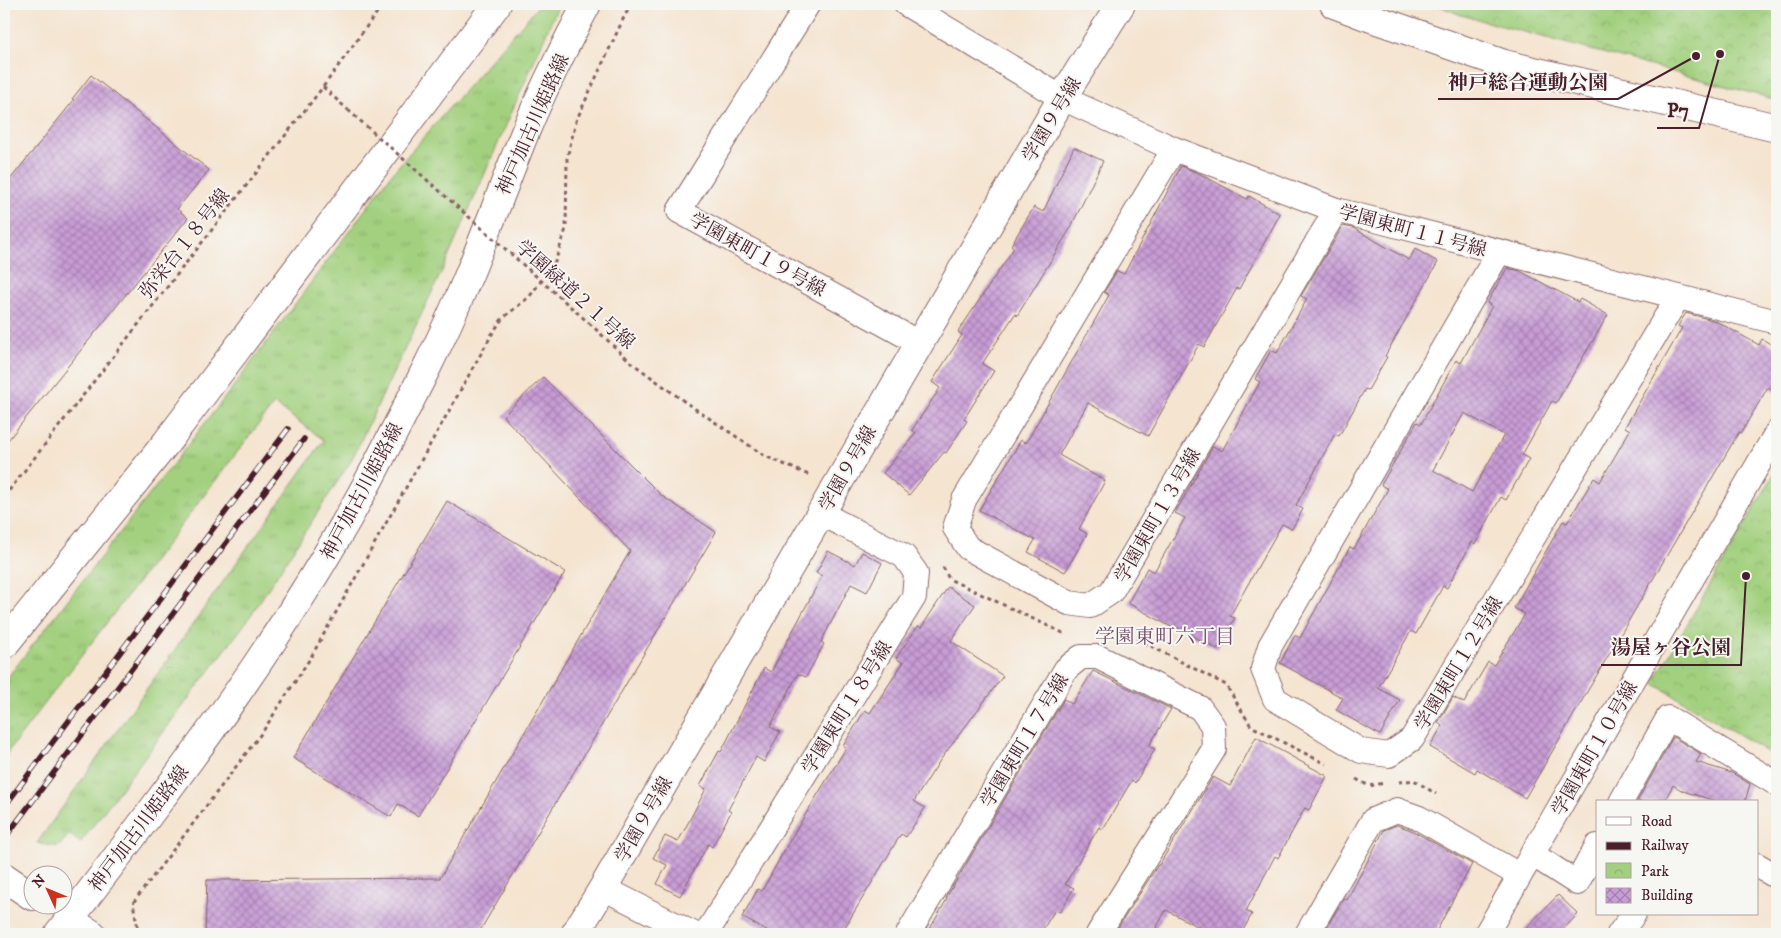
<svg xmlns="http://www.w3.org/2000/svg" width="1781" height="938" viewBox="0 0 1781 938" font-family="'IM FELL DW Pica','Noto Serif JP',serif">
	<style>
		.grass { fill: url(#grass-tufts); stroke: #767854 }
		.park { fill: url(#park-crowns); stroke: #767854 }
		.building { fill: url(#building-cross-hatch); fill-rule: evenodd }
		.lines { fill: none; stroke-linecap: round; stroke-linejoin: round }
		.street-casing { stroke: #866465; stroke-width: 26 }
		.secondary-casing { stroke: #866465; stroke-width: 30 }
		.primary-casing { stroke: #866465; stroke-width: 30 }
		.path { stroke: #866465; stroke-width: 3; stroke-dasharray: 4 4; stroke-linecap: butt }
		.street { stroke: #fff; stroke-width: 24 }
		.secondary { stroke: #fff; stroke-width: 28 }
		.primary { stroke: #fff; stroke-width: 28 }
		.rail-casing { stroke: #4a1f2b; stroke-width: 5.5 }
		.rail { stroke: #f6f6f2; stroke-width: 4; stroke-dasharray: 11; stroke-linecap: butt }
		.path-bridge { stroke: #866465; stroke-width: 3; stroke-dasharray: 4 4; stroke-linecap: butt }
		.labels { text-anchor: middle; stroke-width: 4; stroke-linejoin: round; paint-order: stroke }
		.street-label { font-size: 19px; fill: #4a1f2b; stroke: #f6f6f2 }
		.neighbourhood-label { font-size: 20px; fill: #764b67; stroke: #f6f6f2 }
		.leader { fill: none; stroke: #4a1f2b; stroke-width: 2 }
		.callout-dot { fill: #4a1f2b; stroke: #f6f6f2; stroke-width: 2 }
		.callout-label { font-size: 20px; text-anchor: middle; font-weight: bold; fill: #4a1f2b; stroke: #f6f6f2; stroke-width: 4; stroke-linejoin: round; paint-order: stroke }
	</style>
	<defs>
		<pattern id="grass-tufts" width="24" height="20" patternUnits="userSpaceOnUse" patternTransform="scale(1.25)"><rect width="24" height="20" fill="#a2d07e"/><path d="M3 7l-1-3M5 7V3M7 7l1-3M15 17l-1-3M17 17v-4M19 17l1-3" fill="none" stroke="#8db26d"/></pattern>
		<pattern id="park-crowns" width="20" height="18" patternUnits="userSpaceOnUse" patternTransform="scale(1.25)"><rect width="20" height="18" fill="#a2d07e"/><path d="M2 6a3 3 0 1 1 6 0M12 15a3 3 0 1 1 6 0" fill="none" stroke="#8db26d"/></pattern>
		<pattern id="building-cross-hatch" width="8" height="8" patternUnits="userSpaceOnUse" patternTransform="scale(1.25)"><rect width="8" height="8" fill="#c89dd6"/><path d="M0 0l8 8M0 8l8-8" fill="none" stroke="#a47fae"/></pattern>
	</defs>
	<rect width="100%" height="100%" fill="#f6f6f2"/>
	<filter id="ink" filterUnits="userSpaceOnUse"><feTurbulence type="fractalNoise" baseFrequency=".02" numOctaves="2"/><feDisplacementMap in="SourceGraphic" scale="10" xChannelSelector="R" yChannelSelector="G"/><feConvolveMatrix kernelMatrix="1 2 1 2 8 2 1 2 1" color-interpolation-filters="sRGB"/></filter>
	<filter id="wash" filterUnits="userSpaceOnUse"><feTurbulence type="fractalNoise" baseFrequency=".0096" numOctaves="4" result="noise"/><feDisplacementMap in="SourceGraphic" scale="20" xChannelSelector="R" yChannelSelector="G"/><feGaussianBlur stdDeviation="1.12" result="paint"/><feColorMatrix in="noise" values="0 0 0 0 0 0 0 0 0 0 0 0 0 0 0 0 0 1.4 0 .05"/><feComposite in="paint" operator="in"/></filter>
	<g filter="url(#wash)">
		<rect width="100%" height="100%" fill="#f5e4d0"/>
		<polygon class="grass" points="540,4 559,4 444,267 351,461 247,621 80,843 70,834 58,847 37,843 324,440 274,404 4,757 4,682 240,378 394,171"/>
		<g class="park">
			<polygon points="1435,4 1777,4 1777,100 1461,15"/>
			<polygon points="1777,469 1777,758 1653,683"/>
		</g>
		<g id="blocks">
			<g class="building">
				<polygon points="91,75 209,170 177,209 188,218 4,445 4,187 74,100 72,99"/>
				<polygon points="1074,147 1103,161 1070,229 1017,316 1015,314 982,364 994,371 964,419 967,421 946,453 944,452 909,495 883,473 916,433 912,430 940,388 932,382 962,335 958,332 1014,248 1011,245 1034,207 1043,212"/>
				<polygon points="1181,166 1200,174 1247,199 1249,196 1280,214 1239,289 1237,288 1204,347 1199,344 1148,436 1088,403 1059,455 1105,481 1079,529 1087,534 1065,572 1028,552 1035,540 979,510 1021,440 1026,443 1109,295 1104,292 1117,271 1124,274"/>
				<polygon points="1343,226 1353,228 1409,260 1415,249 1438,262 1385,356 1387,357 1368,390 1365,389 1339,436 1335,434 1296,505 1303,509 1292,529 1282,524 1230,616 1235,618 1217,649 1174,626 1173,628 1128,603 1147,568 1154,572 1185,518 1175,513 1213,446 1222,451 1260,382 1255,379 1271,350 1277,353 1307,299 1301,296"/>
				<path d="M1507,268L1520,271L1578,302L1580,299L1608,315L1556,403L1552,401L1522,455L1529,459L1506,500L1501,497L1475,544L1472,542L1447,588L1443,586L1416,634L1411,631L1378,688L1400,700L1380,735L1336,710L1343,698L1280,663L1295,635L1300,638L1350,547L1354,549L1388,489L1381,485L1417,422L1421,424L1456,360L1461,363L1492,306L1487,303ZM1464,413L1504,435L1472,492L1433,470Z"/>
				<polygon points="1686,313 1716,321 1759,345 1762,339 1777,348 1777,393 1768,387 1741,433 1739,432 1525,798 1477,769 1475,773 1430,747 1442,726 1438,723 1453,697 1464,703 1488,662 1494,665 1525,614 1514,608 1563,521 1567,523 1594,478 1600,482 1630,430 1625,427 1682,328 1678,326"/>
				<polygon points="543,377 662,496 716,532 478,934 205,934 207,880 440,878 630,551 503,416"/>
				<polygon points="447,501 565,572 418,816 398,804 391,817 293,758"/>
				<polygon points="828,551 855,565 862,552 882,563 867,592 851,584 821,642 824,644 806,677 798,674 770,727 780,732 764,762 756,757 728,810 731,812 712,847 708,844 680,896 657,884 667,865 653,858 665,836 678,842 706,789 700,786 719,751 721,752 764,668 771,672 822,576 816,573"/>
				<polygon points="948,587 975,605 951,641 1003,676 941,759 914,801 925,808 906,837 901,834 841,934 772,934 742,917 758,889 762,891 790,840 846,748 843,746 865,710 870,713 903,663 896,658 918,626 921,628"/>
				<polygon points="1093,671 1171,709 1149,746 1155,749 1135,783 1132,780 1103,829 1099,827 1065,884 1074,888 1060,912 1055,910 1040,934 927,934 947,899 946,898 1064,699 1072,704"/>
				<polygon points="1256,737 1327,776 1309,810 1305,808 1278,858 1275,856 1246,911 1252,914 1241,934 1212,934 1166,910 1153,934 1114,934 1158,865 1159,865 1213,777 1230,786"/>
				<polygon points="1673,737 1701,754 1696,762 1732,773 1750,784 1745,802 1719,802 1683,791 1673,785 1664,802 1637,802"/>
				<polygon points="1397,825 1413,831 1472,864 1435,934 1323,934 1344,898 1347,900 1384,830"/>
				<polygon points="1558,895 1578,914 1559,934 1520,934"/>
			</g>
		</g>
	</g>
	<g filter="url(#ink)">
		<use href="#blocks" fill-opacity="0" stroke="#866465" stroke-width="1"/>
		<g class="lines">
			<defs>
				<g id="street">
					<polyline points="808,4 679,211 919,343"/>
					<polyline points="906,4 1062,98 1174,149 1336,210 1777,322"/>
					<polyline points="1174,149 964,500 955,528 968,548 1069,603 1090,606 1111,592 1336,210"/>
					<polyline points="1499,252 1270,646 1263,669 1275,699 1361,751 1389,755 1412,739 1678,297"/>
					<polyline points="1621,802 1668,718 1777,784"/>
					<polyline points="1532,854 1577,883 1597,846"/>
					<polyline points="1757,865 1777,877"/>
					<polyline points="603,888 694,934"/>
					<polyline points="706,934 914,597 916,573 904,556 820,513"/>
					<polyline points="908,934 1066,669 1081,657 1098,657 1200,708 1213,726 1214,749 1098,934"/>
					<polyline points="1307,934 1373,820 1397,810 1419,818 1519,875"/>
					<polyline points="1486,934 1777,432"/>
					<polyline points="1619,934 1634,914"/>
				</g>
				<g id="secondary">
					<polyline points="1334,4 1363,15 1504,64 1777,128"/>
					<polyline points="69,920 92,934"/>
					<polyline points="575,934 603,888 1062,98 1121,4"/>
				</g>
				<g id="primary">
					<polyline points="4,645 166,443 497,4"/>
					<polyline points="4,877 32,896"/>
					<path d="M58,934C176,780 296,625 384,451C411,399 439,346 462,291C485,238 504,184 526,130C544,87 565,45 587,4"/>
				</g>
			</defs>
			<use href="#street" class="street-casing"/>
			<use href="#secondary" class="secondary-casing"/>
			<use href="#primary" class="primary-casing"/>
			<g class="path">
				<polyline points="323,87 348,110"/>
				<polyline points="589,323 632,363 685,402 765,456 811,476"/>
				<polyline points="4,497 323,87 383,4"/>
				<polyline points="943,567 949,579 1063,633 1067,633"/>
				<polyline points="1108,627 1112,626 1226,685 1251,726 1326,764"/>
				<polyline points="1356,779 1369,786 1385,783"/>
				<polyline points="1399,782 1414,780 1436,794"/>
				<polyline points="139,934 133,903 263,731 311,657 492,334 502,319 530,296 555,262 566,229 567,158 576,121 625,15 632,4"/>
			</g>
			<use href="#street" class="street"/>
			<use href="#secondary" class="secondary"/>
			<use href="#primary" class="primary"/>
			<defs>
				<g id="rail">
					<polyline points="4,807 288,429"/>
					<polyline points="4,839 304,439"/>
				</g>
			</defs>
			<use href="#rail" class="rail-casing"/>
			<use href="#rail" class="rail"/>
			<polyline class="path-bridge" points="348,110 589,323"/>
		</g>
	</g>
	<g class="labels">
		<g class="street-label">
			<text transform="translate(1051 119) rotate(-59)" y="7">学園９号線</text>
			<text transform="translate(532 124) rotate(-66)" y="7">神戸加古川姫路線</text>
			<text transform="translate(1413 230) rotate(15)" y="7">学園東町１１号線</text>
			<text transform="translate(184 243) rotate(-52)" y="7">弥栄台１８号線</text>
			<text transform="translate(758 254) rotate(29)" y="7">学園東町１９号線</text>
			<text transform="translate(576 294) rotate(42)" y="7">学園緑道２１号線</text>
			<text transform="translate(847 468) rotate(-60)" y="7">学園９号線</text>
			<text transform="translate(361 491) rotate(-62)" y="7">神戸加古川姫路線</text>
			<text transform="translate(1157 515) rotate(-60)" y="7">学園東町１３号線</text>
			<text transform="translate(1458 663) rotate(-59)" y="7">学園東町１２号線</text>
			<text transform="translate(846 707) rotate(-58)" y="7">学園東町１８号線</text>
			<text transform="translate(1024 740) rotate(-59)" y="7">学園東町１７号線</text>
			<text transform="translate(1594 748) rotate(-60)" y="7">学園東町１０号線</text>
			<text transform="translate(643 819) rotate(-60)" y="7">学園９号線</text>
			<text transform="translate(138 828) rotate(-53)" y="7">神戸加古川姫路線</text>
		</g>
		<g class="neighbourhood-label">
			<text x="1165" y="643">学園東町六丁目</text>
		</g>
	</g>
	<path class="leader" d="M1696 56L1618 99H1438M1720 54L1699 128H1657M1746 576L1741 665H1601"/>
	<g class="callout-dot">
		<circle cx="1696" cy="56" r="5"/>
		<circle cx="1720" cy="54" r="5"/>
		<circle cx="1746" cy="576" r="5"/>
	</g>
	<g class="callout-label">
		<text x="1528" y="89">神戸総合運動公園</text>
		<text x="1678" y="117">P7</text>
		<text x="1671" y="654">湯屋ヶ谷公園</text>
	</g>
	<rect width="1781" height="938" fill="none" stroke="#f6f6f2" stroke-width="20"/>
	<rect x="1596" y="800" width="162" height="115" fill="#f6f6f2" stroke="#b1a0a2"/>
	<rect x="1606" y="817" width="25" height="8" fill="#ffffff" stroke="#b1a0a2"/>
	<text x="1641" y="826" font-size="15" fill="#4a1f2b">Road</text>
	<rect x="1606" y="842" width="25" height="8" fill="#4a1f2b" stroke="#b1a0a2"/>
	<text x="1641" y="850" font-size="15" fill="#4a1f2b">Railway</text>
	<rect x="1606" y="863" width="25" height="15" fill="url(#park-crowns)" stroke="#b1a0a2"/>
	<text x="1641" y="876" font-size="15" fill="#4a1f2b">Park</text>
	<rect x="1606" y="888" width="25" height="15" fill="url(#building-cross-hatch)" stroke="#b1a0a2"/>
	<text x="1641" y="900" font-size="15" fill="#4a1f2b">Building</text>
	<g transform="translate(48 890) rotate(314)"><circle r="24" fill="#f6f6f2" stroke="#b1a0a2"/>
	<path d="M0-4L9 19L0 12L-9 19Z" fill="#c8321e"/>
	<text y="-8" font-size="14" font-weight="bold" text-anchor="middle" fill="#4a1f2b">N</text>
	</g>
</svg>
